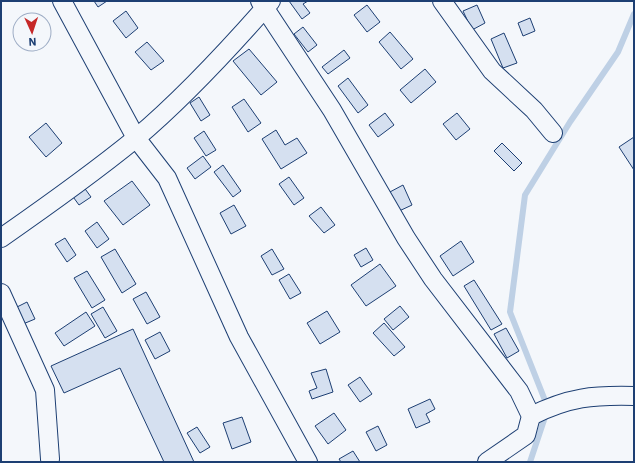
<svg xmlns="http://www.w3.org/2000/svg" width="635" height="463" viewBox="0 0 635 463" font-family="'IBM Plex Sans',sans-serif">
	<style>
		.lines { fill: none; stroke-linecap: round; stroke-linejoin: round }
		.stream { stroke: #bed0e5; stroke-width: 6 }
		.building { fill: #d5e0f0; stroke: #1d3f73 }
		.minor-casing { stroke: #1d3f73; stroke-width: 20 }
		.minor { stroke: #f4f7fb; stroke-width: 18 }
	</style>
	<rect width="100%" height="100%" fill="#f4f7fb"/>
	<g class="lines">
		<polyline class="stream" points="530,462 548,408 510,312 525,195 570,122 618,52 634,14"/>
	</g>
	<g class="building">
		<polygon points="94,1 107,1 98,7"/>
		<polygon points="289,1 308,1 303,4 310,13 302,19"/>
		<polygon points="367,5 380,22 367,32 354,15"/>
		<polygon points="477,5 485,23 472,30 463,11"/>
		<polygon points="126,11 138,28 126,38 113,21"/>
		<polygon points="530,18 535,31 523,36 518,23"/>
		<polygon points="303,27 317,45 308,52 294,34"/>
		<polygon points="390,32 413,59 401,69 379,42"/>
		<polygon points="504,33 517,63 503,68 491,39"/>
		<polygon points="147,42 164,61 151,70 135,52"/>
		<polygon points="249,49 277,82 261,95 233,61"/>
		<polygon points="344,50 350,58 328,74 322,67"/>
		<polygon points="425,69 436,82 411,103 400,90"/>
		<polygon points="348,78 368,105 358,113 338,86"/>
		<polygon points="199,97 210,115 201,121 190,103"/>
		<polygon points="244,99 261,123 248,132 232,107"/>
		<polygon points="385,113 394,125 378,137 369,125"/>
		<polygon points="457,113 470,129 456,140 443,124"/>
		<polygon points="46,123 62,143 46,157 29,137"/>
		<polygon points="276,130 285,145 297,138 307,153 281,169 262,139"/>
		<polygon points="204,131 216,150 206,156 194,138"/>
		<polygon points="634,137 634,170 619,147"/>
		<polygon points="502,143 522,163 514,171 494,151"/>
		<polygon points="203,156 211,167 195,179 187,168"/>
		<polygon points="223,165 241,191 233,197 214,172"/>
		<polygon points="289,177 304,198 294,205 279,184"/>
		<polygon points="132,181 150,205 123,225 104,201"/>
		<polygon points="403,185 412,205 397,212 388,193"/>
		<polygon points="83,186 91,197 79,205 71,194"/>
		<polygon points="234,205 246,226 231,234 220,213"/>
		<polygon points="321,207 335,225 324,233 309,216"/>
		<polygon points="97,222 109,239 97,248 85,231"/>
		<polygon points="65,238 76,255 67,262 55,244"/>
		<polygon points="461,241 474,262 453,276 440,256"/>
		<polygon points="366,248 373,260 361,267 354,255"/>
		<polygon points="115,249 136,284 122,293 101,257"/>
		<polygon points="272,249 284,269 272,275 261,256"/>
		<polygon points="380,264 396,286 366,306 351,285"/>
		<polygon points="87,271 105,300 92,308 74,278"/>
		<polygon points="289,274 301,293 290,299 279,280"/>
		<polygon points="474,280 502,324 491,330 464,286"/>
		<polygon points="146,292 160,317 147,324 133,299"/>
		<polygon points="27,302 35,319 23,324 15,308"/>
		<polygon points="400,306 409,317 393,330 384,319"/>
		<polygon points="103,307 117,331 105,338 91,314"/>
		<polygon points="327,311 340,332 320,344 307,323"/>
		<polygon points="86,312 95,326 64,346 55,333"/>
		<polygon points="384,323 405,347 394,356 373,333"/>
		<polygon points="506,328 519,351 507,358 494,334"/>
		<polygon points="133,329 194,462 164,462 120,368 64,393 51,366"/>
		<polygon points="160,332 170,351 155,359 145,340"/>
		<polygon points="326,369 333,392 312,399 309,391 317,388 311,373"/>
		<polygon points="360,377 372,394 360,402 348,385"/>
		<polygon points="430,399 435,409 426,414 430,422 416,428 408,409"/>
		<polygon points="334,413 346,430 328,444 315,426"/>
		<polygon points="242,417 251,442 232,449 223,423"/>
		<polygon points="378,426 387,445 376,451 366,432"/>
		<polygon points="197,427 210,447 200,453 187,433"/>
		<polygon points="353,451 360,462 341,462 339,459"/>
	</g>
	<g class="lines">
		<defs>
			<g id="minor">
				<polyline points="62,1 136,138 167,178 239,337 308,462"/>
				<polyline points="260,1 332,110 406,238 433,279 519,391 531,416 526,435 487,462"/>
				<polyline points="442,1 492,71 534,110 553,133"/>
				<path d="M1,238C47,206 92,174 135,139C184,98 229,49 271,1"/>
				<polyline points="1,293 45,390 50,459"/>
				<path d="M531,416C569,397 593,395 634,396"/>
			</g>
		</defs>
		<use href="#minor" class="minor-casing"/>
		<use href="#minor" class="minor"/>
	</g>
	<rect width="635" height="463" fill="none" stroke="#1d3f73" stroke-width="4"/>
	<g transform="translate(32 32) rotate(177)"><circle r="19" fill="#f4f7fb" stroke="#9eadc5"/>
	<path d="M0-3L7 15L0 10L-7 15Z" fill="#c62828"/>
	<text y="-6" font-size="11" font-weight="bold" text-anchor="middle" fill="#1d3f73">N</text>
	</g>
</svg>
